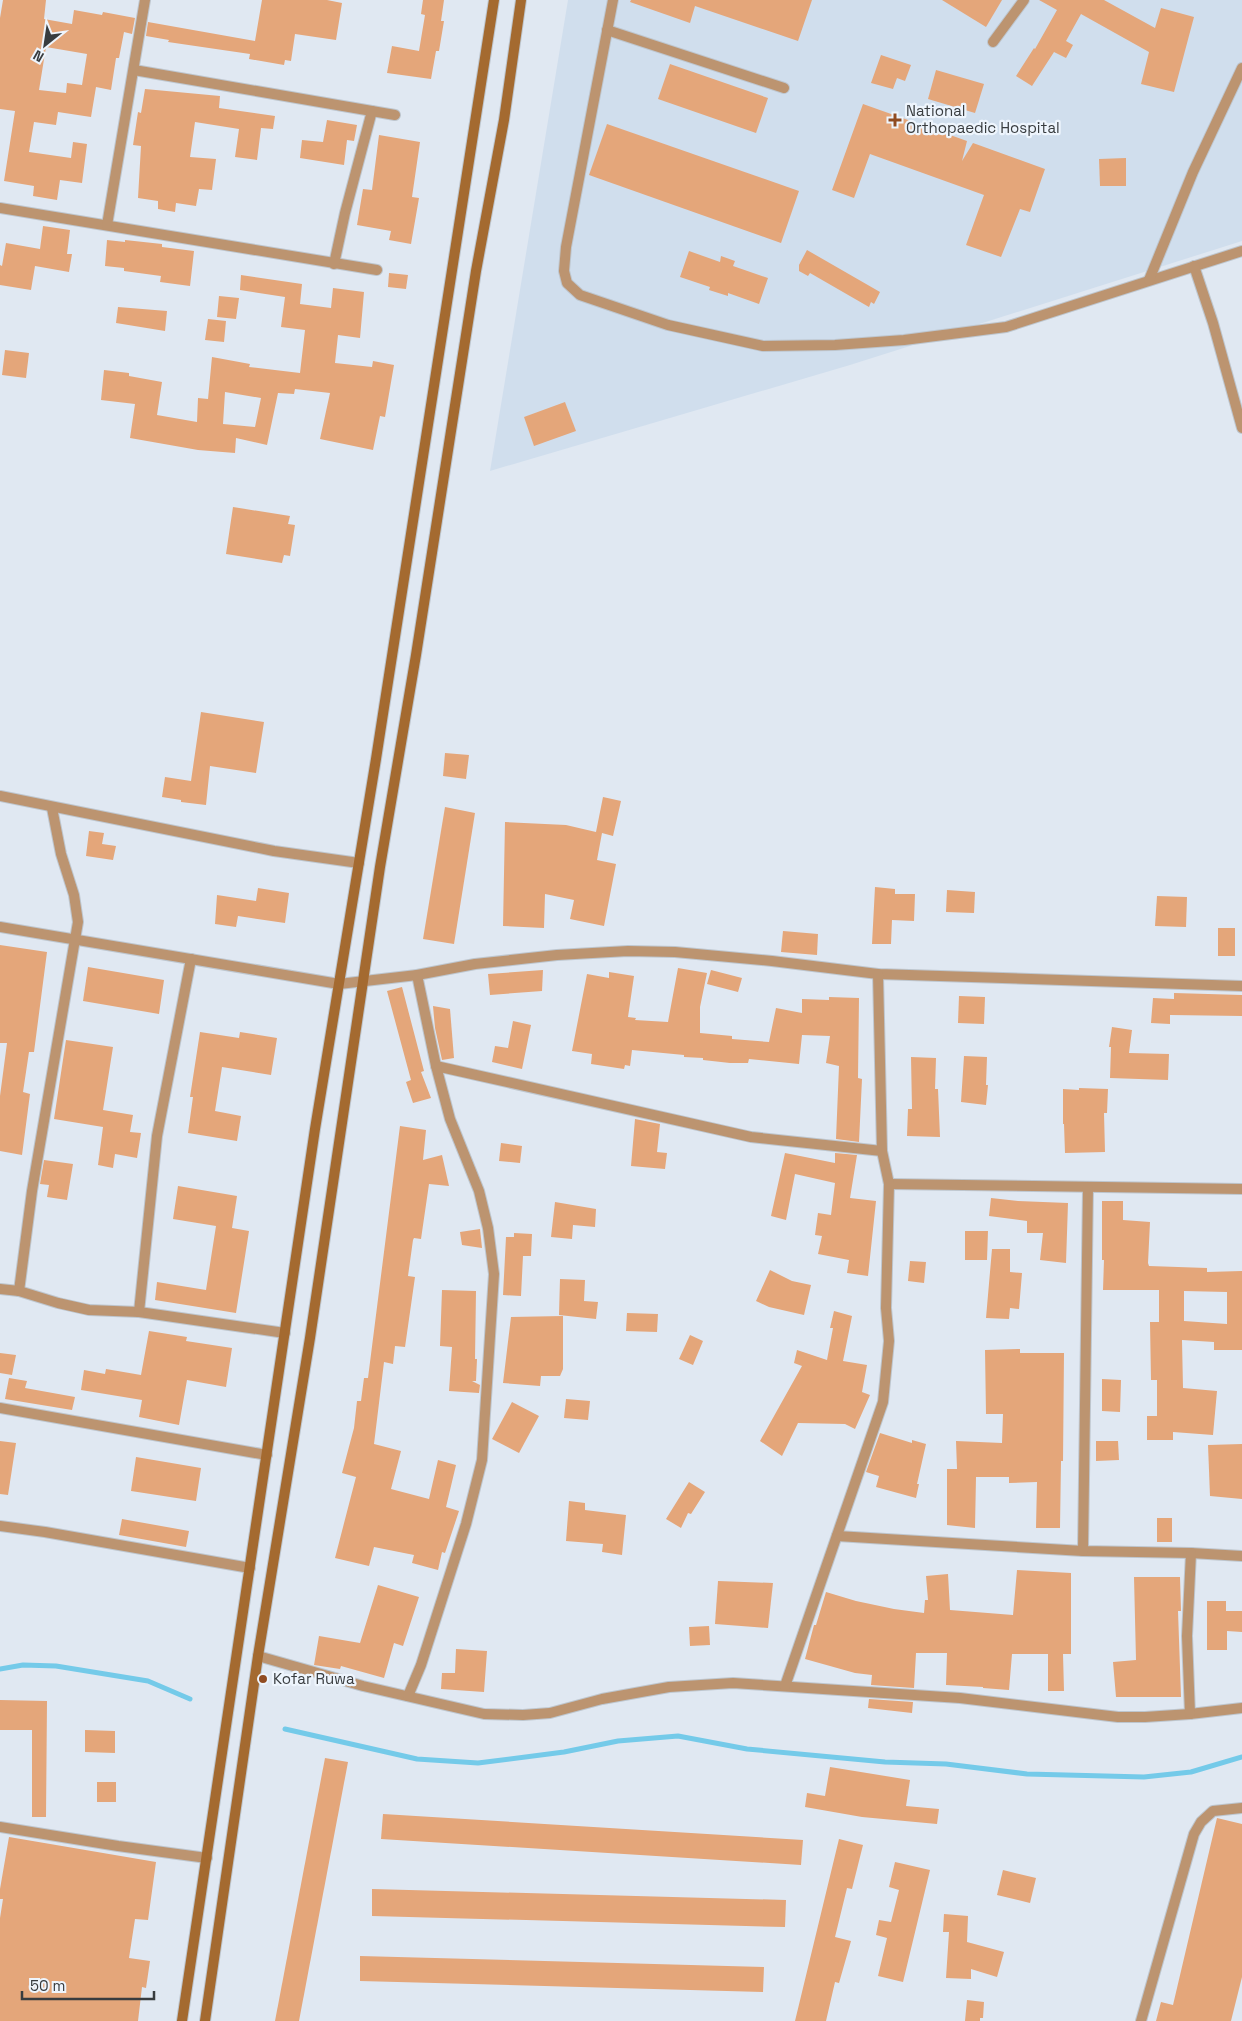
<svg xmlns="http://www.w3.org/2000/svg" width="1242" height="2021" viewBox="0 0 1242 2021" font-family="'Space Grotesk',sans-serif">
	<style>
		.built { fill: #d0deed }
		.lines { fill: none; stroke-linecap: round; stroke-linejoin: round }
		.stream { stroke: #74cae9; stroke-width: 5 }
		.building { fill: #e4a67a; fill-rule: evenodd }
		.service-casing { stroke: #bec6ce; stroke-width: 12 }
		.minor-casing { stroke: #bec6ce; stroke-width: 12 }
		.secondary-casing { stroke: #bec6ce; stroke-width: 12 }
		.service { stroke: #bc9470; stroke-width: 10 }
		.minor { stroke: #bc9470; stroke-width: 10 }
		.secondary { stroke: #a46a30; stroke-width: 10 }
		.poi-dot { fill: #904b21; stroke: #eef5fd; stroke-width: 2 }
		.labels { text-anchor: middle; stroke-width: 4.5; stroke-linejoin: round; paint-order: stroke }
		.poi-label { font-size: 15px; fill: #383c3f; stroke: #eef5fd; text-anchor: start }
	</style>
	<rect width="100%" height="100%" fill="#e0e8f2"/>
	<polygon class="built" points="568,0 1242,0 1242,241 850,365 490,471"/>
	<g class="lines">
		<g class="stream">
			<polyline points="0,1669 23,1665 56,1666 148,1681 190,1699"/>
			<polyline points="285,1729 417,1759 478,1763 564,1752 618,1741 678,1736 747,1749 885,1762 946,1764 1027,1774 1144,1777 1191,1772 1242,1757"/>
		</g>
	</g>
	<g class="building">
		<path d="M3,0H46L44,19L72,24L74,10L102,15L103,12L135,18L132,34L124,32L119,58H116L111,90L96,87L91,117L58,112L56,125L34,122L29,152L71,158L73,142L87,144L82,183L60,180L57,200L33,196L34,186L4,181L15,111L0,109V18ZM46,47L87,54L82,85L67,83L66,93L39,90Z"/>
		<polygon points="262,0 327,0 342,3 336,40 295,34 291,61 285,60 284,65 249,59 250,54 168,42 169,40 146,36 148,22 255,41"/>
		<polygon points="423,0 444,0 441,21 444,21 439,51 436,51 431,79 387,73 392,46 419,51 425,15 421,14"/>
		<polygon points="631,0 812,0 798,41 695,6 690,23 630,2"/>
		<polygon points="942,0 1002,0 986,27"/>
		<polygon points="1039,0 1104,0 1155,28 1161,8 1194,17 1174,92 1141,84 1149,52 1081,14 1066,41 1073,45 1066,58 1054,52 1032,86 1016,76 1034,48 1035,49 1057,10"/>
		<polygon points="881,55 911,65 905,81 897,78 893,89 871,83"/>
		<polygon points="670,64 768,98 756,133 658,99"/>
		<polygon points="936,70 984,84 975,113 928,99"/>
		<polygon points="145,89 220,96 219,108 275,116 273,129 261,128 257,160 235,157 239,129 195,122 190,157 216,159 212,190 199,189 196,206 176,203 175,212 158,209 158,201 138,198 141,146 133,145 138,112 141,113"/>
		<polygon points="863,104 967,141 962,161 973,143 1045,169 1030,212 1020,209 1001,257 966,245 984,195 870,154 854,198 832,190"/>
		<polygon points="327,120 357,125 354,141 347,140 344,165 300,158 302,140 323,142"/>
		<polygon points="607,124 799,191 781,243 589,175"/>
		<polygon points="379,135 420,142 412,197 419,198 411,244 389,240 391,231 357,225 363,189 372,190"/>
		<polygon points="1126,158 1126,186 1100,186 1099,159"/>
		<polygon points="43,226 70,230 67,254 72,254 69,272 35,266 31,290 0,285 0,265 2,266 6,243 40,249"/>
		<polygon points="107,240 125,242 125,240 162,244 162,247 194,251 190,286 160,282 161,276 124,271 124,268 105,266"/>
		<polygon points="807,250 880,292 874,304 871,302 869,307 810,273 808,276 799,271 799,265"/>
		<polygon points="689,251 720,262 721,256 735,261 733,266 768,278 759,304 728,293 728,296 709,290 710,287 680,277"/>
		<polygon points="389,273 408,275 406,289 388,287"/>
		<path d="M241,275L302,284L300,304L331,308L333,288L364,292L360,338L338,335L335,363L372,367L373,361L394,365L385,417L380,416L373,450L320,439L330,393L295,389L294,394L278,393L267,445L236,438L235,453L198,450L130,438L135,404L101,400L104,370L129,373V376L162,382L157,415L197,422L198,398L208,399L212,357L250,364L249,367L300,373L305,330L281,327L285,297L240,290ZM225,392L261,398L255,427L223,424Z"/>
		<polygon points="219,296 239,298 236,319 217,317"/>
		<polygon points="118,307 167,311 165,331 116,323"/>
		<polygon points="208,319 226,321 224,342 205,340"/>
		<polygon points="5,350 29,353 26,378 2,375"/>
		<polygon points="565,402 576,431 534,446 524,417"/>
		<polygon points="233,507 290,516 288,524 295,525 290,556 284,555 282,563 226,554"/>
		<polygon points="201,712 264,722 256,773 210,766 206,805 181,802 181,800 162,797 165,777 191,781"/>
		<polygon points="445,753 469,755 466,779 443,776"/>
		<polygon points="603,797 621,801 613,836 602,833 597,860 616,864 604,926 570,919 574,900 545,894 544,928 503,926 505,822 566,825 596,832"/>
		<polygon points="445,807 475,813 454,944 423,939"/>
		<polygon points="89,831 104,833 102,844 116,846 113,860 86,856"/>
		<polygon points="875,887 895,889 895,894 915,894 914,921 892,920 891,944 872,944"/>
		<polygon points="258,888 289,893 285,923 238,916 236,927 215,924 217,895 256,901"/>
		<polygon points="947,890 975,892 974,913 946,912"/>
		<polygon points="1157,896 1187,897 1186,927 1155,926"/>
		<rect x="1218" y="928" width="17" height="28"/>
		<polygon points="783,931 818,934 817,955 781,952"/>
		<polygon points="0,945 47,952 34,1052 29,1052 23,1092 30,1094 22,1155 0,1151 0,1096 7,1043 0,1043"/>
		<polygon points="88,967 164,980 159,1014 83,1001"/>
		<polygon points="678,968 707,973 700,1007 700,1033 732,1036 732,1039 769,1042 776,1008 802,1013 802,999 829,1000 829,997 859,998 858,1078 862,1079 859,1142 836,1139 839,1066 826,1063 830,1036 802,1035 799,1064 749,1059 748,1063 730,1063 703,1060 703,1058 684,1057 684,1055 632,1050 630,1066 625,1065 624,1069 591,1064 592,1054 572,1051 587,974 609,978 609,972 634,976 628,1017 636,1018 635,1020 668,1022"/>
		<polygon points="543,970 542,991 490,995 488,974"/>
		<polygon points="711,970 742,978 738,992 707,984"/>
		<polygon points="402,987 424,1071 421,1072 431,1098 413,1103 406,1082 411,1080 387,991"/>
		<polygon points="1174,993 1242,995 1242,1016 1170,1015 1170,1024 1151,1023 1153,998 1174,999"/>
		<polygon points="959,996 985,997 984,1024 958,1023"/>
		<polygon points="433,1006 450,1009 454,1058 442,1060 435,1028"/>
		<polygon points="513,1021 531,1025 522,1069 492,1062 495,1046 508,1048"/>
		<polygon points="1112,1027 1132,1030 1129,1053 1169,1054 1168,1080 1110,1078 1111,1047 1109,1047"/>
		<polygon points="200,1032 239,1038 240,1032 277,1038 271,1075 222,1067 215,1111 241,1116 237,1141 188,1133 193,1097 190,1097"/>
		<polygon points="66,1040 113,1047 103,1110 133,1115 130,1132 141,1133 137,1158 115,1154 113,1168 98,1165 103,1127 54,1119"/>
		<polygon points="964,1056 987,1057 986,1085 988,1085 986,1105 961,1102"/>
		<polygon points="911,1057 936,1058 935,1089 938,1089 940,1137 907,1136 908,1109 912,1109"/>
		<polygon points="1079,1088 1108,1089 1107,1113 1104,1113 1105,1152 1065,1153 1064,1124 1063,1124 1063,1089 1079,1090"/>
		<polygon points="635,1119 660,1124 657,1152 667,1153 665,1169 631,1166"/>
		<polygon points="400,1126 426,1130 423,1160 442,1155 449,1186 429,1184 421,1239 414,1238 413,1240 408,1276 415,1277 405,1347 395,1346 393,1364 384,1362 374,1444 401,1451 391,1489 429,1499 438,1460 456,1465 446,1507 459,1511 445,1553 442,1552 438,1570 412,1563 414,1555 374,1547 369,1566 335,1558 356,1477 342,1473 354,1428 357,1401 361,1401 364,1378 368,1378"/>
		<polygon points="501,1143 522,1146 520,1163 499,1161"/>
		<polygon points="785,1153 835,1163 835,1153 857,1155 850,1198 876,1201 868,1276 847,1273 849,1260 818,1254 822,1236 815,1235 818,1213 831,1215 835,1183 795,1174 786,1220 771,1216"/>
		<polygon points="44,1160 73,1164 67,1200 47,1197 49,1185 40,1184"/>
		<polygon points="178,1186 237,1196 232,1228 249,1231 236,1313 155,1300 157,1282 206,1290 216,1226 173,1219"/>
		<polygon points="991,1198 1018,1201 1068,1203 1066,1263 1040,1260 1043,1233 1027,1233 1027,1221 989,1216"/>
		<path d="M1102,1201H1123V1220L1150,1222L1148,1263L1149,1266L1207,1268V1272L1242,1271V1350H1214V1342L1182,1340L1183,1388L1217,1391L1213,1435L1173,1432V1440H1147V1416H1157V1380H1151L1150,1322H1159V1290H1103L1104,1260H1102ZM1184,1291L1227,1292V1324L1184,1321Z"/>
		<polygon points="555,1202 596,1209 595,1227 573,1225 572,1239 551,1237"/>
		<polygon points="480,1229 482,1248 462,1245 460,1232"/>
		<polygon points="965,1231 988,1231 987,1260 965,1260"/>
		<polygon points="514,1233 532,1234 531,1256 523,1256 521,1296 503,1295 506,1237 514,1237"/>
		<polygon points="992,1249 1010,1249 1010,1272 1022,1273 1019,1309 1010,1308 1009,1319 986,1318"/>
		<polygon points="910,1261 926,1262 924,1283 908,1281"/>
		<polygon points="770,1270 792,1281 811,1285 804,1315 769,1307 756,1301"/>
		<polygon points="560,1279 585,1280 584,1301 598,1302 596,1319 559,1315"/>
		<polygon points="442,1290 476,1291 475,1359 477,1359 476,1381 472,1381 480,1385 479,1393 449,1391 452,1347 440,1346"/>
		<polygon points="834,1311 852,1316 843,1361 867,1365 862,1392 870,1395 855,1429 845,1424 798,1423 782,1456 760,1441 802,1366 794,1363 797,1350 827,1360 833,1328 830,1328"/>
		<polygon points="627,1313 658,1314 657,1332 626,1331"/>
		<polygon points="563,1316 563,1369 560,1376 541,1376 540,1386 503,1383 511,1317"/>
		<polygon points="149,1331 187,1337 186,1341 232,1348 226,1387 187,1380 179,1425 139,1417 142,1400 81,1390 84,1370 105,1374 106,1369 141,1375"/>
		<polygon points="690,1335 703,1341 693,1365 679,1359"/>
		<polygon points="1020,1349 1020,1353 1064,1353 1063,1461 1061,1461 1060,1528 1036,1528 1037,1482 1009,1483 1009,1477 976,1477 975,1528 947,1525 947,1469 957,1469 956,1441 1002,1443 1003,1414 986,1414 985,1350"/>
		<polygon points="0,1353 16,1355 12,1375 0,1373"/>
		<polygon points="9,1378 27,1381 25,1388 75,1397 72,1410 5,1399"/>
		<polygon points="1102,1379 1121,1380 1120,1412 1102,1411"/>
		<polygon points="566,1399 590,1401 588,1420 564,1418"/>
		<polygon points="512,1402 539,1416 519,1453 492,1439"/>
		<polygon points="880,1433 912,1443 912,1440 926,1444 917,1484 919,1484 916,1498 876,1487 879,1476 866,1472"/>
		<polygon points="0,1441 16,1443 8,1495 0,1494"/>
		<polygon points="1096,1441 1118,1441 1119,1460 1096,1461"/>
		<polygon points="1242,1444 1242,1499 1210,1496 1208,1445"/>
		<polygon points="136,1457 201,1468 196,1501 131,1491"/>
		<polygon points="689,1482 705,1492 691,1514 688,1513 681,1528 666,1519"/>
		<polygon points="569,1501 585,1503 585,1510 626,1515 622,1555 602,1552 603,1544 566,1541"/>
		<rect x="1157" y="1518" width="15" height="24"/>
		<polygon points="122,1519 189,1531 186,1547 119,1535"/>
		<polygon points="1017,1570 1071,1573 1071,1654 1063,1654 1064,1691 1048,1691 1048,1654 1012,1654 1009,1690 983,1688 983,1687 946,1685 947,1653 916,1653 914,1688 871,1685 872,1675 855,1673 805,1659 814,1625 816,1625 826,1592 856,1601 894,1609 924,1613 925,1600 928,1600 926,1576 948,1574 950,1610 1013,1615"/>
		<polygon points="1134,1577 1180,1577 1181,1611 1178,1611 1181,1697 1116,1697 1113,1662 1136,1660"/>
		<polygon points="718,1581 773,1583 768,1628 715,1624"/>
		<polygon points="378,1585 419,1597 403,1646 394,1643 384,1678 341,1666 340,1669 314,1665 319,1636 360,1643"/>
		<polygon points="1207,1601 1226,1601 1226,1611 1242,1611 1242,1632 1227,1631 1227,1650 1207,1650"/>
		<polygon points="709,1626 710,1645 690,1646 689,1627"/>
		<polygon points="456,1649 487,1651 484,1692 441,1689 442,1673 455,1673"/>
		<polygon points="869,1699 913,1702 912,1713 868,1708"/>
		<polygon points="0,1700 47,1701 46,1817 32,1817 32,1730 0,1730"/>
		<polygon points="85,1730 115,1731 115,1753 85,1752"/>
		<polygon points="325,1758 348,1762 299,2021 275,2021"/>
		<polygon points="830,1767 910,1780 906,1806 939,1809 937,1824 862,1817 805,1807 807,1793 825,1796"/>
		<rect x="97" y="1782" width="19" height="20"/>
		<polygon points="383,1814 803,1840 801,1865 381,1839"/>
		<polygon points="1217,1818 1242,1824 1242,1977 1231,2021 1156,2021 1161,2002 1173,2005"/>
		<polygon points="9,1837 156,1862 148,1920 135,1919 129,1958 150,1961 146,1988 142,1987 138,2021 0,2021 0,1918 3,1899 0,1899 0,1889"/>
		<polygon points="839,1839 863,1845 852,1889 847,1888 835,1937 851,1941 839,1983 835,1982 826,2021 795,2021"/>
		<polygon points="895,1862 930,1870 903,1982 878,1976 887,1938 876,1935 879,1920 891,1922 899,1890 889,1887"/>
		<polygon points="1003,1870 1036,1878 1030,1903 997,1895"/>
		<polygon points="372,1889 786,1900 785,1927 372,1916"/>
		<polygon points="944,1914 968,1916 967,1942 1004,1952 997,1977 971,1969 971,1979 946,1978 949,1932 943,1932"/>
		<polygon points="360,1956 764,1967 763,1992 360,1981"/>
		<polygon points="967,2000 984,2002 983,2018 980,2018 980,2021 965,2021"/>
	</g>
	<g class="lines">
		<defs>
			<g id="service">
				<polyline points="613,0 566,247 564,271 567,283 580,295 668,325 763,346 835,345 904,340 1006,327 1242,251"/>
				<polyline points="607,30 784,88"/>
				<polyline points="993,42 1024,0"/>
				<polyline points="1194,266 1213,323 1242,428"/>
				<polyline points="1149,280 1193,172 1242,68"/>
			</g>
			<g id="minor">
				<polyline points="134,70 395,115"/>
				<polyline points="0,208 377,270"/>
				<polyline points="107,225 145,0"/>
				<polyline points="334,264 345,213 372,111"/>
				<polyline points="0,796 274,851 359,863"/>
				<polyline points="0,927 339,984 417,975 475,964 557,955 628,951 675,952 772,961 878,974 1242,986"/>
				<polyline points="436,1066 751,1137 882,1151"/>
				<polyline points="889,1184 1242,1189"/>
				<polyline points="0,1289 19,1291 58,1303 89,1310 139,1312 285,1333"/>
				<polyline points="19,1291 32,1191 78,922 74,895 61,854 52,808"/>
				<polyline points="139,1312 157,1136 191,959"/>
				<polyline points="0,1408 267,1455"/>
				<polyline points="0,1526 45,1532 250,1568"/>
				<polyline points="837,1536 1083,1551 1191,1553 1242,1556"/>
				<polyline points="1083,1551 1088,1187"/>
				<polyline points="258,1656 363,1686 484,1714 523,1715 550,1713 602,1699 669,1687 733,1683 960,1698 1118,1717 1145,1717 1190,1714 1242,1708"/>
				<polyline points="785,1686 883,1402 889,1341 886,1308 889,1184 882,1151 878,974"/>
				<polyline points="408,1696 421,1665 466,1524 482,1460 494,1274 488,1228 479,1191 450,1119 436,1066 417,975"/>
				<polyline points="1190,1714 1187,1636 1191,1553"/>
				<polyline points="0,1827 118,1846 207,1858"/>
				<polyline points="1141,2021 1194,1834 1201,1822 1213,1811 1242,1808"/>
			</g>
			<g id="secondary">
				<polyline points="182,2021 315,1129 376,759 494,0"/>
				<polyline points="205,2021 258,1656 310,1338 380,867 416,655 476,271 504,120 521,0"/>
			</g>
		</defs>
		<use href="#service" class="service-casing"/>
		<use href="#minor" class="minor-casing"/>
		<use href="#secondary" class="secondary-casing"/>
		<use href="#service" class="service"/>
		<use href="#minor" class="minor"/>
		<use href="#secondary" class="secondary"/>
	</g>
	<g class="poi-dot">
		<path d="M892.5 112.5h5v5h5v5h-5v5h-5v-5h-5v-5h5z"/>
		<circle cx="263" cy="1679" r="5"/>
	</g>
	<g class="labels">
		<g class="poi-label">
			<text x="906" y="116">National<tspan x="906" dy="17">Orthopaedic Hospital</tspan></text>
			<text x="273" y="1684">Kofar Ruwa</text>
		</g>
	</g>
	<g transform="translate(45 45) rotate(210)" stroke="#eef5fd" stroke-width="4" paint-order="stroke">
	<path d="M0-4L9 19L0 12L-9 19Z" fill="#383c3f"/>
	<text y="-8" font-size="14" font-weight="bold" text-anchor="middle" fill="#383c3f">N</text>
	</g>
	<path d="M22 1991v8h132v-8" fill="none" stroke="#383c3f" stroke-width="2.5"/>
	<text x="30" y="1991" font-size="15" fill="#383c3f" stroke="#eef5fd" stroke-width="4" paint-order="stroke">50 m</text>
</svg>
